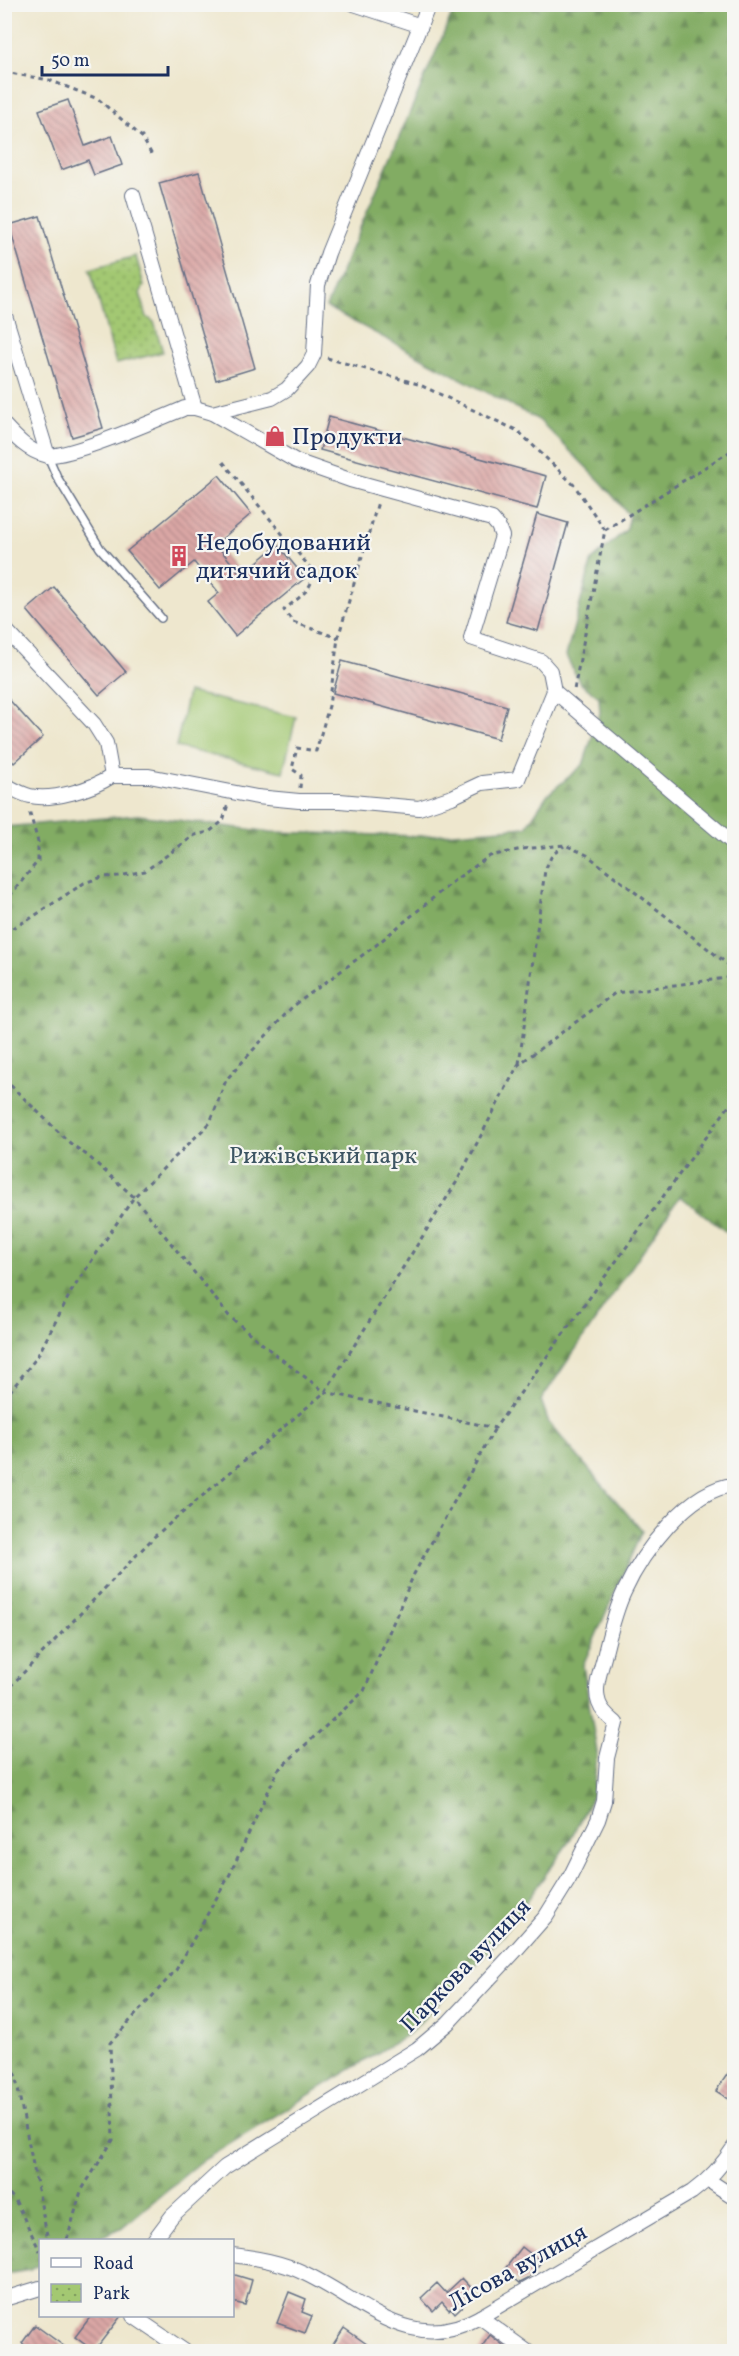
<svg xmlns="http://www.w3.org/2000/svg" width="739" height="2356" viewBox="0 0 739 2356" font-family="Vollkorn,serif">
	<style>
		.forest { fill: url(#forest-firs); stroke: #4e6e61; stroke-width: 1.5 }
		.park { fill: url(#park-dots); stroke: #5f7c68; stroke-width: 1.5 }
		.garden { fill: #a3c872; stroke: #5f7c68; stroke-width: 1.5 }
		.building { fill: url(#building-back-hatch) }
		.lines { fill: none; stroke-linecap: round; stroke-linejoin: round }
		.lane-casing { stroke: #656f85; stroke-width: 10 }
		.street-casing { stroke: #656f85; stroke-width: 16 }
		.path { stroke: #656f85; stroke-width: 3; stroke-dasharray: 4.5 4.5; stroke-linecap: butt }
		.lane { stroke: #fff; stroke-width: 7 }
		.street { stroke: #fff; stroke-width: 14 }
		.labels { text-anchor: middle; stroke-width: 4.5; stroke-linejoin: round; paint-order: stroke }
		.poi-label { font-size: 24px; fill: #1b2f5e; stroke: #f6f6f2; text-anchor: start }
		.park-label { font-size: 24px; fill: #3d5563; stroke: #f6f6f2 }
		.street-label { font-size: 24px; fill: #1b2f5e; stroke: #f6f6f2 }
	</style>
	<defs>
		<pattern id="forest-firs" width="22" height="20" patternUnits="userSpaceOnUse" patternTransform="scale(1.5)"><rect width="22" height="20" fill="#82ac64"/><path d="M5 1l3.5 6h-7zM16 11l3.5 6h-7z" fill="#6a8c56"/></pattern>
		<pattern id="park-dots" width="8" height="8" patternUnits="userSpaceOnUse" patternTransform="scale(1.5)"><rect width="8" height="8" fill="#a3c872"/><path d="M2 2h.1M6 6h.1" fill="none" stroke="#84a361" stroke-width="1.8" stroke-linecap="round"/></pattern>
		<pattern id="building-back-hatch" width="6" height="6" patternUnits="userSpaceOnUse" patternTransform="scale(1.5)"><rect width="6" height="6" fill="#dba7a5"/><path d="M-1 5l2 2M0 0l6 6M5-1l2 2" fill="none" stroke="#b1888a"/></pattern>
	</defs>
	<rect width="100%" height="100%" fill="#f6f6f2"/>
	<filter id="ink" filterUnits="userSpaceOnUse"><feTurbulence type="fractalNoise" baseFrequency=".0167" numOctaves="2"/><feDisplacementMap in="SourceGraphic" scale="12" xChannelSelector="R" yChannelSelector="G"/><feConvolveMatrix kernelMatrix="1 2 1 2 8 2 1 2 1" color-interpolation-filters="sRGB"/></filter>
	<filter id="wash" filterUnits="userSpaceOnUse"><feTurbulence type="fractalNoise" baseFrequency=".008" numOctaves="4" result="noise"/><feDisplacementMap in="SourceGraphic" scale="24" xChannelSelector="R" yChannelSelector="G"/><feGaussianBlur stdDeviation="1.35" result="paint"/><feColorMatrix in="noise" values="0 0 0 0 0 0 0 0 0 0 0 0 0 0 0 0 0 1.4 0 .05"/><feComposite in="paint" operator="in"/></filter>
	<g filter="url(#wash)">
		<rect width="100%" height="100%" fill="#eee7ce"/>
		<polygon class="forest" points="456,5 734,5 734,1238 680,1196 541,1400 549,1423 642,1531 583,1665 597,1752 593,1795 570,1840 502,1936 410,2033 202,2161 121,2228 93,2240 40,2240 40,2265 30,2270 5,2274 5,827 138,815 271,832 419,836 526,827 547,795 583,765 600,713 599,697 580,683 566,656 592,560 627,529 629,515 602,483 539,420 326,307"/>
		<polygon class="park" points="136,256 144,286 140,293 147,317 154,322 163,352 116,364 90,269"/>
		<polygon class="garden" points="188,692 296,717 283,772 176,747"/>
		<g id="blocks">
			<g class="building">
				<polygon points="68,100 85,146 112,136 122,165 94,175 88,160 61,170 39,110"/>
				<polygon points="199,172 255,368 216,380 159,183"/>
				<polygon points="40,216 103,428 72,437 9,225"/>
				<polygon points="329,417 546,476 537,509 320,450"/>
				<polygon points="219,475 251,514 216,544 241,575 278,545 305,578 235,636 208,602 219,593 194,562 160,590 127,551"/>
				<polygon points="537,514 568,523 538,631 506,622"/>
				<polygon points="54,587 126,672 99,695 27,610"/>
				<polygon points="342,661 507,706 498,739 333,693"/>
				<polygon points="4,694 43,737 14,763 4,752"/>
				<polygon points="735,2063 735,2103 716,2091"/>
				<polygon points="522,2247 541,2262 528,2279 520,2283 504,2270"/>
				<polygon points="232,2274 252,2280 245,2305 232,2302"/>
				<polygon points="462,2278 476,2293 455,2313 451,2308 449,2310 442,2302 433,2311 421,2298 437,2283 446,2293"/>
				<polygon points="289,2292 306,2299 302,2312 312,2316 305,2333 277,2323"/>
				<polygon points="91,2316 121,2316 94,2351 75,2337"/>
				<polygon points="35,2325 72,2352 34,2352 22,2343"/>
				<polygon points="344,2328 378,2352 328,2352"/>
				<polygon points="490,2335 512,2352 478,2352"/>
			</g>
		</g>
	</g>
	<g filter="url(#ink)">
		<use href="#blocks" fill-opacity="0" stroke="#656f85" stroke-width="1.5"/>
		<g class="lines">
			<defs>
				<polyline id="lane" points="48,456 57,477 100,548 161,618"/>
				<g id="street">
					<polyline points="354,4 421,26"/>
					<polyline points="133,195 195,408"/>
					<polyline points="4,312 48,456"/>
					<polyline points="212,413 272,398 287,389 308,366 314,354 318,285 328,253 429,4"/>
					<path d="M4,425C16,438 28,451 45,455C65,460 161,418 185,408H195L212,413L296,461L350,480L492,519L498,526L502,536L471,638L541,661L550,671L554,691L518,779L482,783L452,797L419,808L340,801H299L257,797L149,776H112"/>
					<polyline points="4,628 94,724 106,743 112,776"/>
					<polyline points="554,691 734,844"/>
					<path d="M4,784C13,789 21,794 30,796C53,801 92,789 112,776"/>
					<polyline points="708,2180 734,2197"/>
					<path d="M154,2240L172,2216L225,2167L417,2049L448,2023L517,1949L546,1916L569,1879L598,1820L604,1801L607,1758L616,1723C609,1717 602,1712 599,1703C593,1687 602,1668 605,1653C610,1633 615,1611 624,1592C642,1553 688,1489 734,1485"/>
					<path d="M232,2255C257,2258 281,2262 304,2273C364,2301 410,2356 480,2317L692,2192C710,2179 722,2166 734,2147"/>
					<polyline points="4,2299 40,2288"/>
					<polyline points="133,2316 186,2352"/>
					<polyline points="480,2317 528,2352"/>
				</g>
			</defs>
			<use href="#lane" class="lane-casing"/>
			<use href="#street" class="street-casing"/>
			<g class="path">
				<polyline points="4,72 49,80 98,99 142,137 152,155"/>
				<polyline points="327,358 418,384 518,431 574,485 605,530 574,690"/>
				<path d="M223,462L312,570C316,589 296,599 284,610L293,622L338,638"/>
				<polyline points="605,530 734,449"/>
				<polyline points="300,788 301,775 292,769 297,748 316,751 329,706 338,638 378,502"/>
				<polyline points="4,903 38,861 38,842 29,810"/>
				<polyline points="4,932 28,920 84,883 102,877 119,876 145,871 195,835 209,832 223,821 228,804"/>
				<polyline points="519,1064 545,870 552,855 564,846"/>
				<polyline points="4,1079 70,1143 88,1156 134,1197 229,1316 277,1356 325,1392 495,1428 734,1099"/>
				<polyline points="4,1399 37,1357 71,1292 134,1197 210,1123 226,1080 292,1007 375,946 456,879 490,856 522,849 565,845 587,855 734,969"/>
				<polyline points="4,1693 155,1536 325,1392 456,1183 518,1065 615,993 734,977"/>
				<polyline points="4,2019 48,2240"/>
				<polyline points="4,2187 16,2202 40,2251"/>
				<polyline points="67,2240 81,2191 113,2140 110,2043 176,1970 230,1874 278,1770 364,1691 414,1574 495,1428"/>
			</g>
			<use href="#lane" class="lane"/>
			<use href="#street" class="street"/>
		</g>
	</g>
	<defs>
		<symbol id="shop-bare" viewBox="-9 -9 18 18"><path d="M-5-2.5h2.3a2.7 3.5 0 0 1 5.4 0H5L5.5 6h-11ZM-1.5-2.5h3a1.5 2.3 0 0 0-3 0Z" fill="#d1495b" stroke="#f6f6f2" stroke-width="2.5" paint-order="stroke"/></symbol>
		<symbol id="building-bare" viewBox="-9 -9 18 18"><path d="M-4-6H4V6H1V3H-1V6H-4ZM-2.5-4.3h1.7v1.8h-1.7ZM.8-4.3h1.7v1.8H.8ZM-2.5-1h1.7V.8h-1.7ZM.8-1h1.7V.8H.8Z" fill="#d1495b" stroke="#f6f6f2" stroke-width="2.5" paint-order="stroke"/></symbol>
	</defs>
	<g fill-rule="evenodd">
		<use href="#shop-bare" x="260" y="421" width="30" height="30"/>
		<use href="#building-bare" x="164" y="541" width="30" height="30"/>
	</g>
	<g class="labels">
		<g class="poi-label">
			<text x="292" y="444">Продукти</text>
			<text x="196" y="550">Недобудований<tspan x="196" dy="28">дитячий садок</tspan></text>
		</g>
		<g class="park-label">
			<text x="323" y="1163">Рижівський парк</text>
		</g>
		<g class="street-label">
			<text transform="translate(465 1965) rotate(-46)" y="8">Паркова вулиця</text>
			<text transform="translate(517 2267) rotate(-29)" y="8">Лісова вулиця</text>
		</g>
	</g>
	<rect width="739" height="2356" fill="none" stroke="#f6f6f2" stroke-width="24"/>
	<rect x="39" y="2239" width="195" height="78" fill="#f6f6f2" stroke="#9ea6b7" stroke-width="1.5"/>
	<rect x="51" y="2258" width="30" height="9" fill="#ffffff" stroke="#9ea6b7" stroke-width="1.5"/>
	<text x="93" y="2269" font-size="18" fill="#1b2f5e">Road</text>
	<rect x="51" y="2284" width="30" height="18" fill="url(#park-dots)" stroke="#9ea6b7" stroke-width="1.5"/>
	<text x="93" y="2299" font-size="18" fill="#1b2f5e">Park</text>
	<path d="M42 66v9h126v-9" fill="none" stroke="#1b2f5e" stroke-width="3"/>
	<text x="51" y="66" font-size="18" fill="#1b2f5e" stroke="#f6f6f2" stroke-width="4.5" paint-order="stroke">50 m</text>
</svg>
